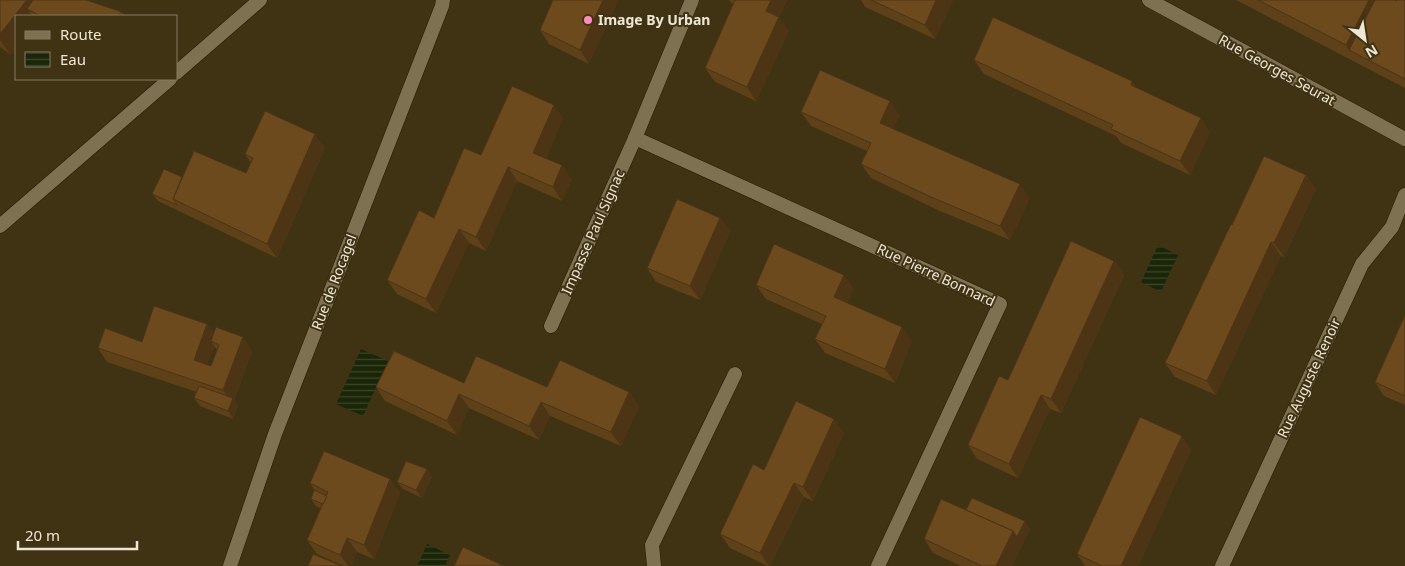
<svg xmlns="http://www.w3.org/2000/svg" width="1405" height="566" viewBox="0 0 1405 566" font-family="'Noto Sans',sans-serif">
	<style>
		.water { fill: url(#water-rules) }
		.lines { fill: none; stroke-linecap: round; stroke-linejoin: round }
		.minor-casing { stroke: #251a00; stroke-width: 15 }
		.tertiary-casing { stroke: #251a00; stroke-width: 15 }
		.minor { stroke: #7e7151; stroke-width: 14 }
		.tertiary { stroke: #7e7151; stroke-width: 14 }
		.wall { fill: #5e4019; fill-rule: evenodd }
		.shaded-wall { fill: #4c3414 }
		.building { fill: #6d4a1d; stroke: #4c3414 }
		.poi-dot { fill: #fe8ebe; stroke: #3f3314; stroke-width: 2 }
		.labels { text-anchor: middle; stroke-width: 4; stroke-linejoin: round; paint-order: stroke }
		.poi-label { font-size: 14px; font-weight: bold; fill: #eee7d6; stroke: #3f3314; text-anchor: start }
		.street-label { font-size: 14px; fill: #eee7d6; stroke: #3f3314 }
	</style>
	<defs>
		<pattern id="water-rules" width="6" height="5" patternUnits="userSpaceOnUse" patternTransform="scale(1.25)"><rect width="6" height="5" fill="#1b2608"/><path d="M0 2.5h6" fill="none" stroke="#3c462b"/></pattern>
	</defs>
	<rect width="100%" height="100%" fill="#3f3314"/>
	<g class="water">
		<polygon points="1158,245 1178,255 1161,292 1141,282"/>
		<polygon points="361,349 388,361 363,416 336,404"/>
		<polygon points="427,544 450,555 445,566 417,566"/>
	</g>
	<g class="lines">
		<defs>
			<g id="minor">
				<polyline points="1149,0 1405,139"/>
				<polyline points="635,138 1000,304 878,566"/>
				<polyline points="551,326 635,138 692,0"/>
				<polyline points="230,566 275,434 442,6 443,0"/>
				<polyline points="654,566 652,545 735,374"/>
				<polyline points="1222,566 1362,264 1392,227 1405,195"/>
			</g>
			<g id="tertiary">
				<polyline points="176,73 260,0"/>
				<polyline points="0,226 170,79"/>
			</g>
		</defs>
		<use href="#minor" class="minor-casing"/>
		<use href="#tertiary" class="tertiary-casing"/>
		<use href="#minor" class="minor"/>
		<use href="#tertiary" class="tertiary"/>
	</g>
	<g class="wall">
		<polygon points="0,0 122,12 125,16 16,16 16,48 11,55 0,47"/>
		<polygon points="553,0 589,64 549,44 540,30"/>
		<polygon points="729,0 787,0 779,18 789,31 756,101 715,82 705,68 733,5"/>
		<polygon points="861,0 953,0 935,39 865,7"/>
		<polygon points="1236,0 1395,0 1396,1 1405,0 1405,88"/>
		<polygon points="974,60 1137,88 1210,132 1190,175 1121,143 1116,136 984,74"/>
		<polygon points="554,105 563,119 546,158 572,179 562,201 517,181 486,251 469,243 436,313 397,294 387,280 481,155"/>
		<polygon points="801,112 900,115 893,129 1030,198 1010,240 940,211 871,178 861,164 867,151 811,126"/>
		<polygon points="325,148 277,258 158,201 152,194 182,177 246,173 251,163 245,154"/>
		<polygon points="1306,175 1316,189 1284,257 1281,256 1216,395 1175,377 1165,363 1232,225"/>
		<polygon points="720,218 730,232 700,300 656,282 647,268"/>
		<polygon points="1114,261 1124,275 1061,413 1050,409 1018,478 977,459 968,445 1008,380"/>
		<polygon points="756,285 854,289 847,303 912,341 895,383 825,353 815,339 822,324 766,299"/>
		<polygon points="1405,315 1405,405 1384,396 1375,382"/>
		<path d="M207,324L214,334L243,337L252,351L234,401L238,406L233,419L200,406L194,398L197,392L107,362L98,348L142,342ZM214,346L217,350L211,366L207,365Z"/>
		<polygon points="464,383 629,392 639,406 621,446 550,416 539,440 469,408 457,435 385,401 376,387"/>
		<polygon points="844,433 813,501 804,497 770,566 768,566 730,548 720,534 764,470"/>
		<polygon points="1191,450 1138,566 1085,566 1077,554"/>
		<polygon points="427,469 432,477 422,498 403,489 397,482"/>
		<polygon points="390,479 400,493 374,559 357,552 351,566 344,566 317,554 307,540 321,509 316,506 311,499 314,490 310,483"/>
		<polygon points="966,510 1030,529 1012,566 961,566 933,553 924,539"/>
	</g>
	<g class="shaded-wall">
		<polygon points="27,0 54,0 27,9 32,16 16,16 16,48 11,55 0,40 0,34"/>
		<polygon points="603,0 619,0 589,64 580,50"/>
		<polygon points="771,0 787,0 779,18 789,31 756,101 747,87 766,11"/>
		<polygon points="936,0 953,0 935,39 925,25"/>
		<polygon points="1369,0 1385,0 1349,50 1346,45"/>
		<polygon points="1132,81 1142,95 1131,85"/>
		<polygon points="890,101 900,115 890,137 880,123"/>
		<polygon points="554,105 563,119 543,167 533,153"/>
		<polygon points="1201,118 1210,132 1190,175 1180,161"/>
		<polygon points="315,134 325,148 277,258 267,244"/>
		<polygon points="562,165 572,179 562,201 553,187"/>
		<polygon points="508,167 517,181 486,251 476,237"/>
		<polygon points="1306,175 1316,189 1284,257 1274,243"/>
		<polygon points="1020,184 1030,198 1010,240 1000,226"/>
		<polygon points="720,218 730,232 700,300 690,286"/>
		<polygon points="459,229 469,243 436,313 426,299"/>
		<polygon points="1271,242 1281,256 1216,395 1207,381"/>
		<polygon points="1114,261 1124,275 1061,413 1051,399"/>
		<polygon points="844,275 854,289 844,311 834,297"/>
		<polygon points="207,324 217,338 211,341 214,346 204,374 194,360"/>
		<polygon points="902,327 912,341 895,383 885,369"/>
		<polygon points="243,337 252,351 234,401 238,406 233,419 228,411 231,402 223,390"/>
		<polygon points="629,392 639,406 621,446 611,432"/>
		<polygon points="459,394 469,408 457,435 447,421"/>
		<polygon points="1041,395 1050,409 1018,478 1009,464"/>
		<polygon points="541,402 550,416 539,440 529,426"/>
		<polygon points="834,419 844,433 813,501 803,487"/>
		<polygon points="1182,436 1191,450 1138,566 1121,566"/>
		<polygon points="427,469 432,477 422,498 416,490"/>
		<polygon points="390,479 400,493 374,559 364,545"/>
		<polygon points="794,483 804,497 770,566 769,566 760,553"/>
		<polygon points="1025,521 1030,529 1012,566 996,566 1013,531"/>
		<polygon points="347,538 357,552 351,566 348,566 340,555"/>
	</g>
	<g class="building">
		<polygon points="0,0 27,0 0,34"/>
		<polygon points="33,0 86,0 122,12 117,16 41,16 27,9"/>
		<polygon points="553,0 603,0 580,50 540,30"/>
		<polygon points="735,0 771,0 766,11 779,17 747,87 705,68"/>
		<polygon points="871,0 936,0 925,25"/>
		<polygon points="1258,0 1369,0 1346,45"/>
		<polygon points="1375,0 1395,0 1396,1 1397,0 1405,0 1405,79 1349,50"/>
		<polygon points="993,17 1132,81 1131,85 1201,118 1180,161 1111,129 1113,125 974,60"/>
		<polygon points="820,70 890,101 880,123 1020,184 1000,226 931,197 861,164 871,143 801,112"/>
		<polygon points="512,86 554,105 533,153 562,165 553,187 508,167 476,237 459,229 426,299 387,280 419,210 434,218 464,148 481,155"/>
		<polygon points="265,111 315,134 267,244 173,199 194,151 246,173 253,158 245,154"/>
		<polygon points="1264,156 1306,175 1274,243 1271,242 1207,381 1165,363 1231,224 1232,225"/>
		<polygon points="164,169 182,177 173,199 177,205 152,194"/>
		<polygon points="677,199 720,218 690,286 647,268"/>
		<polygon points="1071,241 1114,261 1051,399 1041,395 1009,464 968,445 999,376 1008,380"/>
		<polygon points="774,244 844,275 834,297 902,327 885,369 815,339 826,316 756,285"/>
		<polygon points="154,306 207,324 194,360 211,366 219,345 211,341 216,327 243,337 223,390 98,348 105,328 142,342"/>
		<polygon points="1405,315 1405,396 1375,382"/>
		<polygon points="394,351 464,383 476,356 547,387 560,360 629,392 611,432 541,402 529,426 459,394 447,421 376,387"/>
		<polygon points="199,386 233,398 228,411 194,398"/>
		<polygon points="796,401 834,419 803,487 794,483 760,553 720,534 753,464 764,470"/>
		<polygon points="1140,417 1182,436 1121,566 1102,566 1077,554"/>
		<polygon points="324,451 390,479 364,545 347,538 340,555 307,540 328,492 310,483"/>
		<polygon points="406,461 427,469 416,490 397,482"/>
		<polygon points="314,490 327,496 323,504 311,499"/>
		<polygon points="972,498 1025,521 1017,537 1013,531 966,510"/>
		<polygon points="941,499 1013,531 996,566 982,566 924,539"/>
		<polygon points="463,547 504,566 454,566"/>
		<polygon points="313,554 342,566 308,566"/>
	</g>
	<circle class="poi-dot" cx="588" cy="20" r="5"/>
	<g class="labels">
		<g class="poi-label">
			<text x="598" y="25">Image By Urban</text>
		</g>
		<g class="street-label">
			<text transform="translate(1277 70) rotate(29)" y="5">Rue Georges Seurat</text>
			<text transform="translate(593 232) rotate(-66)" y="5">Impasse Paul Signac</text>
			<text transform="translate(936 275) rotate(25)" y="5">Rue Pierre Bonnard</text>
			<text transform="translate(334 282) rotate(-69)" y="5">Rue de Rocagel</text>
			<text transform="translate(1309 378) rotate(-65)" y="5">Rue Auguste Renoir</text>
		</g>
	</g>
	<rect x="15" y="15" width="162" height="65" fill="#3f3314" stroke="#857b62"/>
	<rect x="25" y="31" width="25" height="8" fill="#7e7151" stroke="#857b62"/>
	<text x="60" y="40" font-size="15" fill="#eee7d6">Route</text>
	<rect x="25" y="52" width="25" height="15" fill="url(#water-rules)" stroke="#857b62"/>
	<text x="60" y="65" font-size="15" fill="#eee7d6">Eau</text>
	<g transform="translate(1365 40) rotate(150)" stroke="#3f3314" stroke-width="4" paint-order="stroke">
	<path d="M0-4L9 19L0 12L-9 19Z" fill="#eee7d6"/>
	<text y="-8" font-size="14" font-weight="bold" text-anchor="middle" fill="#eee7d6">N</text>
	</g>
	<path d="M18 541v8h119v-8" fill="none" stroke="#eee7d6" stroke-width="2.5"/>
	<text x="25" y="541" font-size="15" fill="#eee7d6" stroke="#3f3314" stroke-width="4" paint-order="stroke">20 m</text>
</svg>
